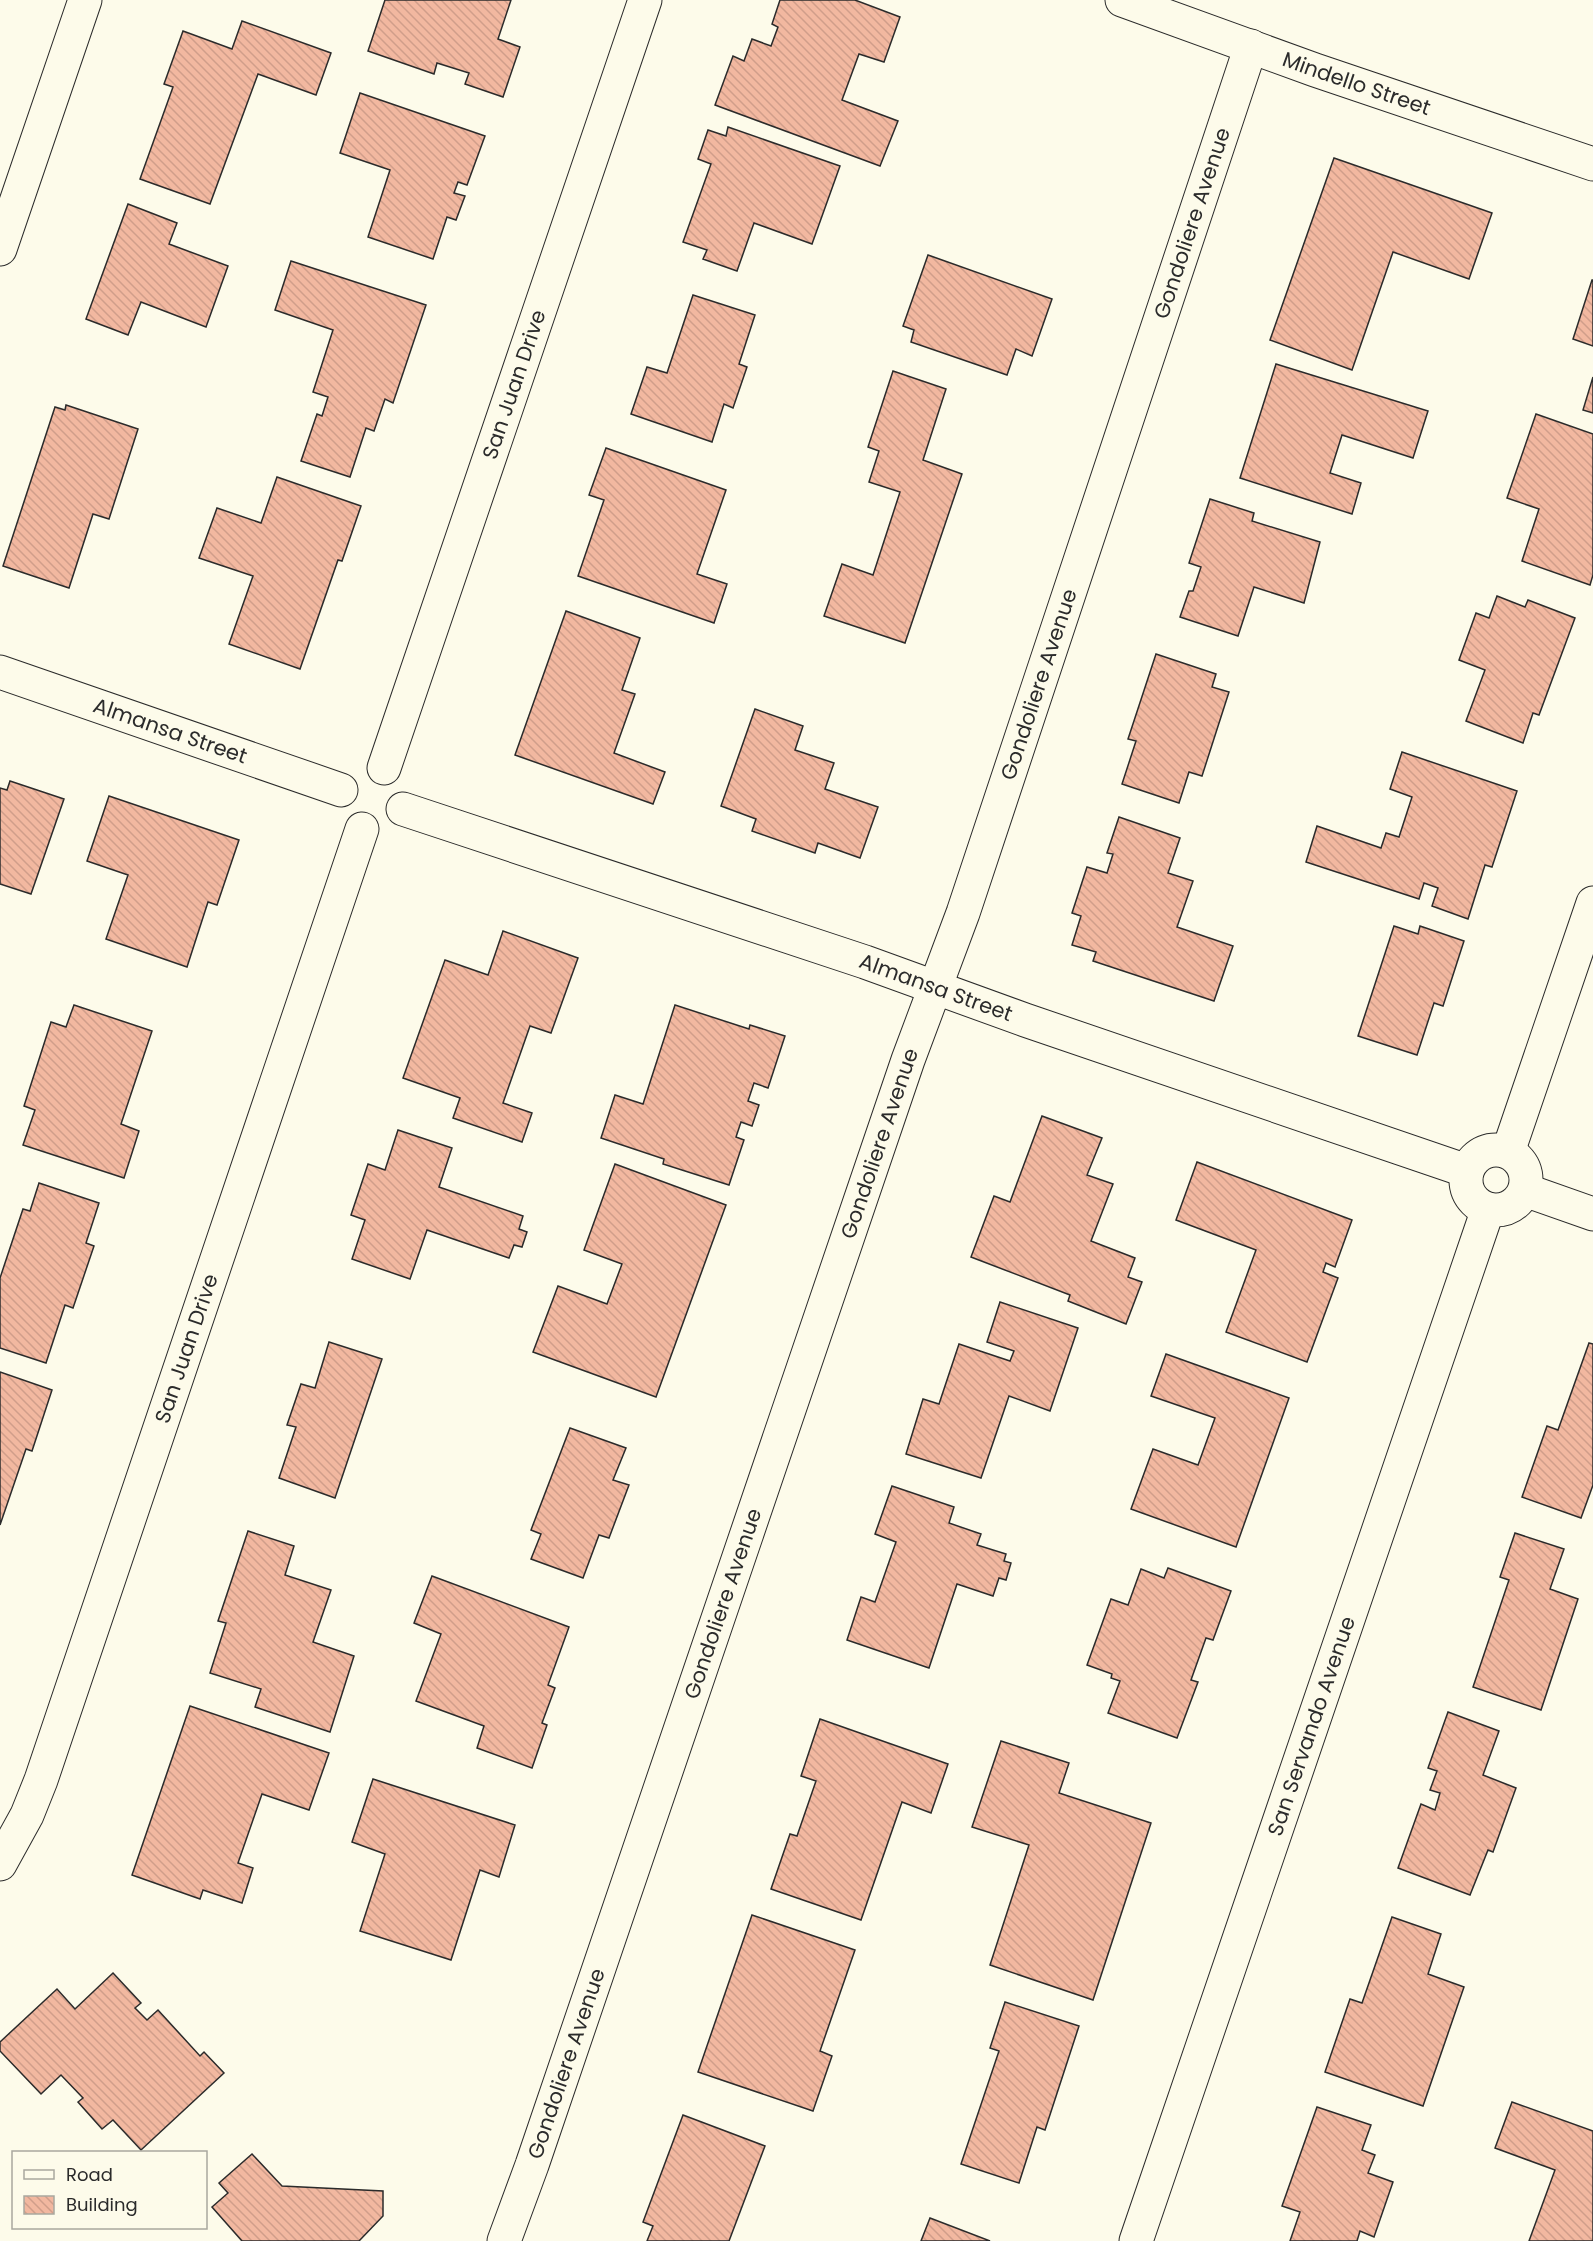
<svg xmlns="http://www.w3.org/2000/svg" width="1593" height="2241" viewBox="0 0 1593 2241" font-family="Poppins,sans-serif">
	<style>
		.building { fill: url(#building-back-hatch); stroke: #2b2b2b; stroke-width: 1.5 }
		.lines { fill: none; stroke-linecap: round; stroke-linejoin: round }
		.street-casing { stroke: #2b2b2b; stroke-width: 35 }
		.street { stroke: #fdfbea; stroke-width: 33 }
		.labels { text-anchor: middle; stroke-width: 4.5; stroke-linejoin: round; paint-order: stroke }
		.street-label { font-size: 21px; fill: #2b2b2b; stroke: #fdfbea }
	</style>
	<defs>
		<pattern id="building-back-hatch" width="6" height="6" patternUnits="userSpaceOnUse" patternTransform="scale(1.5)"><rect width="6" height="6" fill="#f2b8a0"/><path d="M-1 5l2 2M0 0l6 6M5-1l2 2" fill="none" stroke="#d09e8a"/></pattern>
	</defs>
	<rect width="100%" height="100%" fill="#fdfbea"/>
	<g class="building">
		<polygon points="385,0 511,0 498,39 520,47 503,97 465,84 469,73 437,63 434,74 368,51"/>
		<polygon points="780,0 855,0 900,17 884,62 859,54 842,100 898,121 880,166 715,105 733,56 744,61 752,39 771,46 778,27 772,24"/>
		<polygon points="242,21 331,53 316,95 258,74 210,204 140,179 173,87 164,84 183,31 232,49"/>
		<polygon points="360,93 485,136 467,185 458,182 454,193 465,196 456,220 447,217 433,259 368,237 390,170 340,153"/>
		<polygon points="728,127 840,166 812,244 754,223 737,271 703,259 707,250 683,242 711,164 698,159 708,130 726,136"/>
		<polygon points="1334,158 1492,213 1469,279 1393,252 1352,370 1270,340"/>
		<polygon points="128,204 177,223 169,244 228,266 206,327 141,302 128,335 86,319"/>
		<polygon points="928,255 1052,299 1032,356 1016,349 1007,375 911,342 914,330 903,326"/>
		<polygon points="291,261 426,305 393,403 385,399 374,431 366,428 350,477 301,461 317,414 322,416 328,397 313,392 333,330 275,310"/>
		<polygon points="1592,280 1593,280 1593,346 1573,339"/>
		<polygon points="693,295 755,315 739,364 747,367 733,408 724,404 712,442 631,414 647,367 667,373"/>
		<polygon points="1276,364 1428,411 1413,458 1342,435 1330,473 1361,483 1352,514 1240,478"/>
		<polygon points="893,371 946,389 923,460 962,474 905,643 824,616 842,564 873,575 900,492 869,482 879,451 868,447"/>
		<polygon points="1593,377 1593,413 1583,410"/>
		<polygon points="66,405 138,429 109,519 93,514 69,588 3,566 55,407 65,410"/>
		<polygon points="1536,414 1593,434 1593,575 1590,585 1522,561 1539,509 1507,498"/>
		<polygon points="606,448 726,490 697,574 727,584 714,623 578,576 604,500 589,495"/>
		<polygon points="277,477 361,506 342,561 338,560 300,669 229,644 253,576 199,558 217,508 261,523"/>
		<polygon points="1210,499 1254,513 1252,521 1320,542 1304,603 1254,587 1238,636 1180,617 1189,591 1193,591 1201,567 1189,563"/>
		<polygon points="1497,596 1525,607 1528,600 1575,618 1539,715 1533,713 1523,743 1466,721 1485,670 1459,660 1476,613 1489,618"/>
		<polygon points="566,611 640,638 622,690 635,694 614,753 665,772 653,804 515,755"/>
		<polygon points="1156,654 1216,674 1212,687 1229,692 1202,776 1189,772 1179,803 1122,784 1136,741 1128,739"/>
		<polygon points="755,709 803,726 795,750 834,763 825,789 878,807 860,858 818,843 815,853 752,831 756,819 721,806"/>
		<polygon points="1402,752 1517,791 1492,867 1485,865 1468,919 1432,906 1438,888 1424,883 1419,899 1306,862 1317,826 1381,848 1386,833 1399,837 1412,797 1390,789"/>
		<polygon points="10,781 64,799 31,894 0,884 0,788 7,790"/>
		<polygon points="109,796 239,840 217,905 208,902 187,967 106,939 128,875 87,861"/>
		<polygon points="1119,817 1180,838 1168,873 1193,881 1177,927 1233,946 1214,1001 1093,961 1096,952 1072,945 1081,916 1072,913 1087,867 1107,873 1113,854 1107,853"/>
		<polygon points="1394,926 1418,934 1420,926 1464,941 1443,1006 1434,1003 1417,1055 1358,1036"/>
		<polygon points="503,931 578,958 551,1033 530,1026 503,1103 532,1113 522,1142 453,1118 460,1098 403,1078 445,960 488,975"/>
		<polygon points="74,1005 152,1031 121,1124 139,1131 124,1178 23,1145 35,1110 24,1106 51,1022 66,1027"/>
		<polygon points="675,1005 749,1029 750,1025 785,1036 768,1088 754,1083 748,1101 759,1105 752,1126 741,1122 736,1137 744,1140 729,1185 663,1164 664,1159 601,1138 615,1095 643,1104"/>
		<polygon points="1042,1116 1102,1138 1087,1175 1113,1184 1091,1241 1135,1258 1128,1277 1142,1282 1126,1324 1068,1301 1070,1295 971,1257 994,1196 1010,1202"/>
		<polygon points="398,1130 452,1148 439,1187 523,1216 519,1229 527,1232 522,1247 514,1245 509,1258 427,1230 410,1279 352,1259 365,1220 351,1215 368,1164 385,1170"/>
		<polygon points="1197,1162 1352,1220 1335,1267 1326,1263 1323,1272 1338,1278 1307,1362 1226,1332 1256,1250 1176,1220"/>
		<polygon points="615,1164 726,1205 656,1397 533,1352 558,1286 607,1304 622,1264 584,1250"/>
		<polygon points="39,1183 99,1203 86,1243 94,1246 73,1308 65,1305 46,1363 0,1348 0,1278 23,1209 30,1211"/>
		<polygon points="1000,1302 1078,1328 1050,1411 1009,1396 981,1478 906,1454 923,1399 939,1404 959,1344 1010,1361 1014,1351 987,1342"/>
		<polygon points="329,1342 382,1359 335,1498 279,1478 296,1427 287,1425 301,1384 315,1388"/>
		<polygon points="1589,1343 1593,1344 1593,1485 1581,1518 1522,1497 1547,1426 1558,1430"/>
		<polygon points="1166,1354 1289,1398 1236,1547 1131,1509 1153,1449 1198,1465 1215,1418 1151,1396"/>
		<polygon points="0,1372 52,1390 32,1451 26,1449 0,1525"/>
		<polygon points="570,1428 626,1448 613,1480 629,1485 609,1538 599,1535 583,1578 531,1559 541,1534 531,1530"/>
		<polygon points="892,1486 954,1507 949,1523 981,1534 977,1545 1006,1554 1004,1561 1011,1563 1006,1580 999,1578 993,1596 957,1584 929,1668 847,1640 861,1597 875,1602 896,1542 875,1534"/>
		<polygon points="248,1531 294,1546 285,1575 331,1590 313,1642 354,1656 330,1732 255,1707 261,1689 210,1673 226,1623 218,1621"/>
		<polygon points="1515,1533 1564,1549 1550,1589 1578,1599 1541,1710 1473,1687 1509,1580 1500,1577"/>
		<polygon points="1168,1568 1231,1591 1213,1640 1206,1638 1191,1680 1198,1682 1177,1738 1108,1713 1120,1681 1111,1678 1112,1674 1087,1665 1111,1599 1128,1605 1141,1569 1164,1578"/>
		<polygon points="432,1576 569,1627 548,1685 555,1688 542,1723 547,1725 532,1768 477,1748 484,1726 416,1701 441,1634 414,1623"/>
		<polygon points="190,1706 329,1753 309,1810 262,1794 238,1863 253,1868 242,1903 203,1890 200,1899 132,1875"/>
		<polygon points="1448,1712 1499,1731 1483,1775 1516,1788 1493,1852 1488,1850 1470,1895 1398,1868 1421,1804 1435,1810 1440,1793 1430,1790 1437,1771 1428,1768"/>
		<polygon points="820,1719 948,1764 931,1813 902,1802 861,1920 771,1889 790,1834 797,1836 816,1781 801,1776"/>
		<polygon points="1001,1741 1069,1763 1059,1793 1151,1823 1093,2000 990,1965 1029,1845 972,1827"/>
		<polygon points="373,1779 515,1825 499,1877 480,1870 451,1960 360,1931 385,1854 352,1842"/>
		<polygon points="752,1915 855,1950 820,2051 832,2056 813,2111 698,2072"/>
		<polygon points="1392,1917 1441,1934 1428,1974 1464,1987 1423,2106 1325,2072 1350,1999 1362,2003"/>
		<polygon points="113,1973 141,2003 135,2008 147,2020 158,2010 200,2056 204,2052 224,2073 141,2150 113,2120 102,2129 78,2102 83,2098 61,2075 41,2094 0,2051 0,2042 57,1989 75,2009"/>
		<polygon points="1005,2002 1079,2026 1045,2130 1037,2127 1019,2183 961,2164 999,2051 990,2048"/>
		<polygon points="1512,2102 1593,2131 1593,2241 1529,2241 1555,2170 1495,2148"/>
		<polygon points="1317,2107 1371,2125 1362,2150 1375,2155 1368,2173 1393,2182 1374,2237 1360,2231 1357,2241 1290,2241 1300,2212 1282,2206"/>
		<polygon points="683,2115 765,2146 729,2241 647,2241 653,2226 643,2222"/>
		<polygon points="252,2154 282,2186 383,2191 383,2216 359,2241 242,2241 212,2207 228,2193 219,2183"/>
		<polygon points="930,2218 990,2241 921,2241"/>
	</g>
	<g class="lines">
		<defs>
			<g id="street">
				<path id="s1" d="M1122,0L1315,70L1593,164"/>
				<polyline points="0,249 85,0"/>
				<path id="s2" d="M0,672L341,790"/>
				<path id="s3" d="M384,768L645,0"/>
				<path id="s4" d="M403,809L865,962L1025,1020L1467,1171"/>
				<circle cx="1496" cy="1180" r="30"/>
				<polyline points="1508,1152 1593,903"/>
				<polyline points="1525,1190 1593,1214"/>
				<path id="s5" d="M0,1864L27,1815L41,1780L362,829"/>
				<path id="s6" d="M504,2241L532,2165L908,1060L963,913L1251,46"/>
				<path id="s7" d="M1136,2241L1488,1209"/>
			</g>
		</defs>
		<use href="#street" class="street-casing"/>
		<use href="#street" class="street"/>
	</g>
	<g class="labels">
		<g class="street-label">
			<text dy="7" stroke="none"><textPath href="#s1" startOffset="249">Mindello Street</textPath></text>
			<text dy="7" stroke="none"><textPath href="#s6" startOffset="2132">Gondoliere Avenue</textPath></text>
			<text dy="7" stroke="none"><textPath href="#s3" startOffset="405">San Juan Drive</textPath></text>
			<text dy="7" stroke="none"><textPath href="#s6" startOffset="1646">Gondoliere Avenue</textPath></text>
			<text dy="7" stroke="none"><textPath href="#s2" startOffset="180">Almansa Street</textPath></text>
			<text dy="7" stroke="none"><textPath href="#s4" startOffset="562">Almansa Street</textPath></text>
			<text dy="7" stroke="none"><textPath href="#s6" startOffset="1160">Gondoliere Avenue</textPath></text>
			<text dy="7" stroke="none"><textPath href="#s5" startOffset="549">San Juan Drive</textPath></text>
			<text dy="7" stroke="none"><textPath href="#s6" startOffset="674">Gondoliere Avenue</textPath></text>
			<text dy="7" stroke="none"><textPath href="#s7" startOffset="544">San Servando Avenue</textPath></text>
			<text dy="7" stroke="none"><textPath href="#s6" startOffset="188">Gondoliere Avenue</textPath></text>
		</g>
	</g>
	<rect x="12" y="2151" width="195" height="78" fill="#fdfbea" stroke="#a9a89e" stroke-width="1.5"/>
	<rect x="24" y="2170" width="30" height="9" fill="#fdfbea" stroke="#a9a89e" stroke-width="1.5"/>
	<text x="66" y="2181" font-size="18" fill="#2b2b2b">Road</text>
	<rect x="24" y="2196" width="30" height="18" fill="url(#building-back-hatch)" stroke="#a9a89e" stroke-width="1.5"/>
	<text x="66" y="2211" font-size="18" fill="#2b2b2b">Building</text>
</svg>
